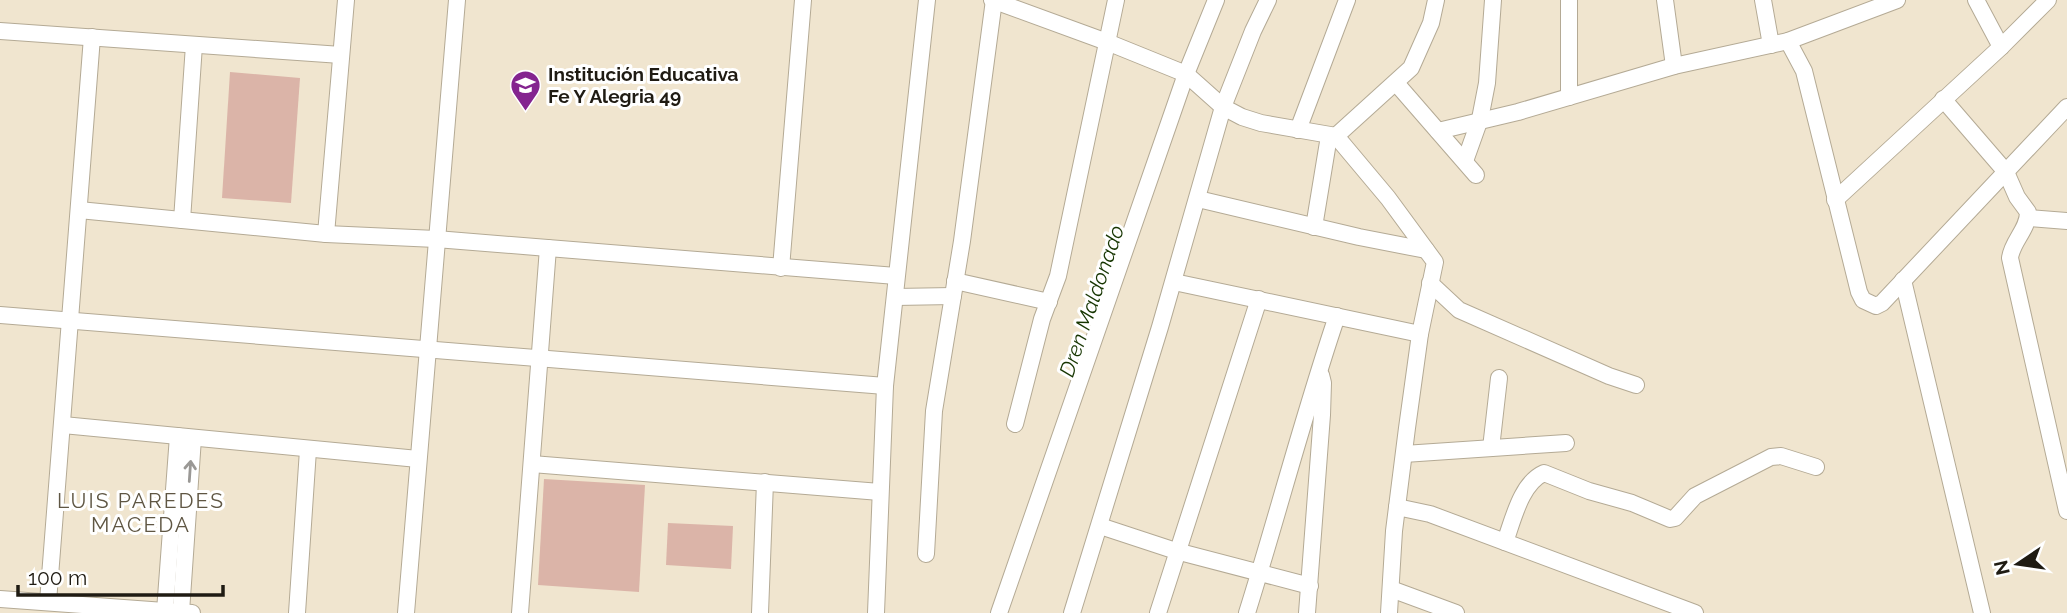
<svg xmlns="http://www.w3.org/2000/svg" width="2067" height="613" viewBox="0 0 2067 613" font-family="Raleway,sans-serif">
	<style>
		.green { fill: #dbb4a8 }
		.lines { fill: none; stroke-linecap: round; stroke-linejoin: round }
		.minor-casing { stroke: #b4aa95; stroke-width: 18 }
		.minor { stroke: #fff; stroke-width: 16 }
		.oneway { stroke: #9a9895 }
		.labels { text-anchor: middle; stroke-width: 6; stroke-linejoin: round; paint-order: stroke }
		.poi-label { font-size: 19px; font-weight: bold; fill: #1f1b13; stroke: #fff; text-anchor: start }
		.water-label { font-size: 21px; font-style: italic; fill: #163500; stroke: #fff }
		.neighbourhood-label { font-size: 21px; letter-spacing: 2px; fill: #5f5643; stroke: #fff }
	</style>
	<rect width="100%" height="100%" fill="#f0e5cf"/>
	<g class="green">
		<polygon points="230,72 300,78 291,203 222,198"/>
		<polygon points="544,479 645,485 639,592 538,585"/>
		<polygon points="668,523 733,526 731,569 666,565"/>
	</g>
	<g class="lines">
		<defs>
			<g id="minor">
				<polyline points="992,0 1107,42 1186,74 1223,107 1242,117 1261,123 1336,136 1388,198 1435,262 1420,334 1407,428 1394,531 1389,613"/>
				<polyline points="1665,0 1674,66"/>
				<polyline points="1763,0 1771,45"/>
				<polyline points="1976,0 2001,47"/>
				<polyline points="0,31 341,55"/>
				<polyline points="1788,41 1804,71 1859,292 1863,300 1876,306 1882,303 2067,107"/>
				<polyline points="1396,83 1476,175"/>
				<polyline points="1569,97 1569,0"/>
				<path d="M1943,99L2006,172L2017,197L2028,212C2028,230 2012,241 2010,258L2067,511"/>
				<polyline points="1298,130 1347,0"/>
				<polyline points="1438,131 1518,112 1674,66 1788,41 1897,0"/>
				<polyline points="1336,136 1411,68 1431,23 1436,0"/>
				<polyline points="1465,161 1480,119 1487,83 1493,0"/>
				<polyline points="1198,199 1359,237 1426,250"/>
				<polyline points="1835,200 2001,47 2048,0"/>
				<polyline points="79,210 326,234 436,239 896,276"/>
				<polyline points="2029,218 2067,221"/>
				<polyline points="182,220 194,45"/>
				<polyline points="1314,227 1329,136"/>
				<polyline points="326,234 346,0"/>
				<polyline points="781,268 803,0"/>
				<polyline points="1903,280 1982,613"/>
				<polyline points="955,281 1049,302"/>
				<polyline points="1174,282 1420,334"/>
				<polyline points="1430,283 1459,310 1609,376 1636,385"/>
				<polyline points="895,297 953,296"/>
				<polyline points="0,315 885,386"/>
				<polyline points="1015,424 1042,319 1058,276 1116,0"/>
				<polyline points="63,425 418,459"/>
				<polyline points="1491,448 1499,378"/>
				<polyline points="1404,454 1566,443"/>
				<polyline points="532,464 880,492"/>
				<polyline points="1397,507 1430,514 1695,613"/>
				<polyline points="1100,526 1176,551 1310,586"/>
				<path d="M1505,542C1513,520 1521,483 1544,473L1589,491L1632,503L1670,519L1675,518L1695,496L1771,457L1781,456L1816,467"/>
				<polyline points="926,554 934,411 962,241 994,0"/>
				<polyline points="1391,589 1456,613"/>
				<polyline points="0,599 192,613"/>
				<polyline points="48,602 92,37"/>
				<polyline points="165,611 178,436"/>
				<polyline points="181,612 193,438"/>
				<polyline points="297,613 308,450"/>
				<polyline points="406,613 457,0"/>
				<polyline points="520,613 548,248"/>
				<polyline points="760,613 765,482"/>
				<polyline points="876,613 885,386 927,0"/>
				<polyline points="999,613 1186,74 1216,0"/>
				<polyline points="1072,613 1160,327 1223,107 1253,31 1268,0"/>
				<polyline points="1158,613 1259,299"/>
				<path d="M1247,613C1278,514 1304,413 1337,316"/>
				<polyline points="1307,613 1322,415 1323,383 1321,375"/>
			</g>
		</defs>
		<use href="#minor" class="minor-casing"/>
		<use href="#minor" class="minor"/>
	</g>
	<defs><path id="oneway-shaft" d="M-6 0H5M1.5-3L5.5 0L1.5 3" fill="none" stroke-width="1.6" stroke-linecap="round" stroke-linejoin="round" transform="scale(1.75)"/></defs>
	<use class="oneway" href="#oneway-shaft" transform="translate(190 471) rotate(-86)"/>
	<defs>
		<symbol id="school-pin" viewBox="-11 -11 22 30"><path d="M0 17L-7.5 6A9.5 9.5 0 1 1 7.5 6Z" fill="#84248f" stroke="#fff"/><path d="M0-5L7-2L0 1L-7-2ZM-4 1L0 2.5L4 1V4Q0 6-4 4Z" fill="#fff"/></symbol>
	</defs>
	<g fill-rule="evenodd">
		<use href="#school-pin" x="508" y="68" width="35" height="47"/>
	</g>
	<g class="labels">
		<g class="poi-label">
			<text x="548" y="81">Institución Educativa<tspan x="548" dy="22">Fe Y Alegria 49</tspan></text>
		</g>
		<g class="water-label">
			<text transform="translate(1092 301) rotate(-71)" y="7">Dren Maldonado</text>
		</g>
		<g class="neighbourhood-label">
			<text x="141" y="508">LUIS PAREDES<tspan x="141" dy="24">MACEDA</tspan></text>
		</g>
	</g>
	<g transform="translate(2018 564) rotate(257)" stroke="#ffffff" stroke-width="5" paint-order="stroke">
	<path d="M0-5L12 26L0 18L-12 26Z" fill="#1f1b13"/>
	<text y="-10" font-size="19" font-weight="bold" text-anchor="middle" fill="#1f1b13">N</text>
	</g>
	<path d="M18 585v10h205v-10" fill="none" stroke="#1f1b13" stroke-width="3.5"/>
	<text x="28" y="585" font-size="21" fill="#1f1b13" stroke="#ffffff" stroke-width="5" paint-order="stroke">100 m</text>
</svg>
